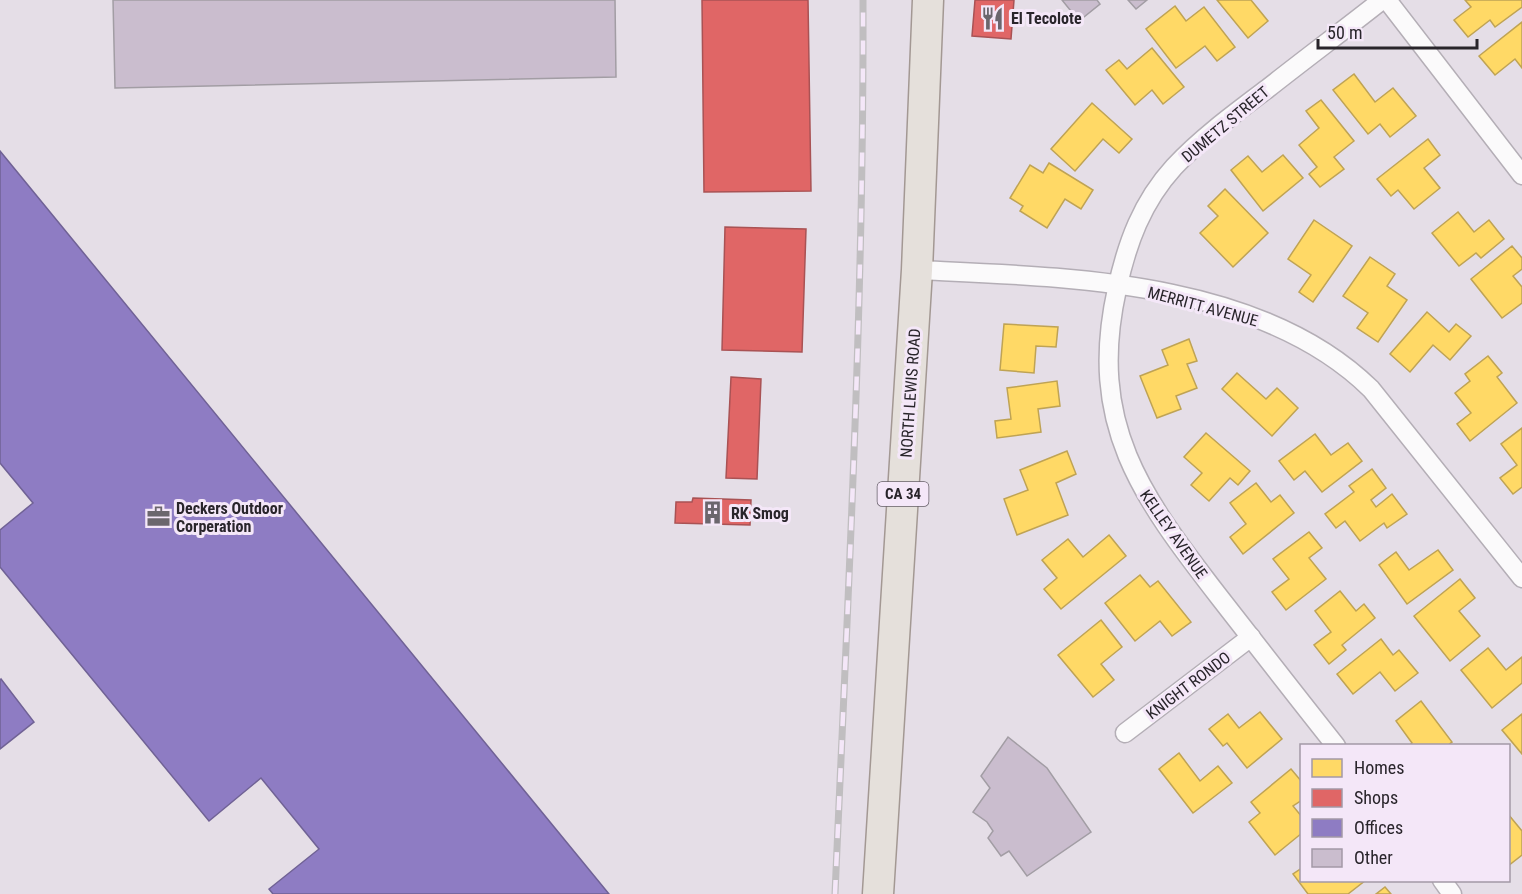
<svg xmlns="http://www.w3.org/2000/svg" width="1522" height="894" viewBox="0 0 1522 894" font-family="'Roboto Condensed',sans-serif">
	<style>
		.homes { fill: #ffd966; stroke: #bfa354; stroke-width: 1.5 }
		.shops { fill: #e06666; stroke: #a95254; stroke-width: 1.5 }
		.offices { fill: #8e7cc3; stroke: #706295; stroke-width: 1.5 }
		.building { fill: #cabdce; stroke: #a29da4; stroke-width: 1.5 }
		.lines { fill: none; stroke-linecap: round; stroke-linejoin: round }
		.minor-casing { stroke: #b4aeb6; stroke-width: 21 }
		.primary-casing { stroke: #a39893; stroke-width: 33 }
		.minor { stroke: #fbfafb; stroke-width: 18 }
		.primary { stroke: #e5e0db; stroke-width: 30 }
		.rail-casing { stroke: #c0bec0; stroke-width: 7 }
		.rail { stroke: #f4e7f8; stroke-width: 4.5; stroke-dasharray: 14; stroke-linecap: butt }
		.labels { text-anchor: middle; stroke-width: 6; stroke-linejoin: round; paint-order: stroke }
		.shield { fill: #f4e7f8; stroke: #665f68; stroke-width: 1.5 }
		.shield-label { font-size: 15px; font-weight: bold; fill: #29252b }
		.poi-label { font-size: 16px; font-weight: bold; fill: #29252b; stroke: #f4e7f8; text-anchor: start }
		.street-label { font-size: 16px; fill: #29252b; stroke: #f4e7f8 }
	</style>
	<rect width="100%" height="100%" fill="#e5dee7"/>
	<g class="homes">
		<polygon points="1217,0 1251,0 1268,21 1248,38"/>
		<polygon points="1465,0 1522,0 1522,7 1495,27 1490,20 1468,37 1454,20 1471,7"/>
		<polygon points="1175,6 1186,21 1204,7 1235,47 1217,61 1205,46 1176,68 1146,29"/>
		<polygon points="1522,22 1522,68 1515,59 1495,75 1479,56"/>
		<polygon points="1152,48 1184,87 1163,104 1152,90 1135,105 1106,70 1119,60 1127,69"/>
		<polygon points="1354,74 1375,102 1393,88 1416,116 1390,137 1380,124 1368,134 1333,90"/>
		<polygon points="1321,100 1354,141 1334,157 1344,169 1320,187 1309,174 1317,167 1299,145 1319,128 1306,111"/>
		<polygon points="1092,103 1132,139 1119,153 1103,139 1075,171 1051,149"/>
		<polygon points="1428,139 1440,155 1424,168 1440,188 1414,209 1398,190 1391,196 1377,179"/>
		<polygon points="1283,155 1303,178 1263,211 1231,170 1248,156 1262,172"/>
		<polygon points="1049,163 1093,190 1081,209 1065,199 1047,228 1020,211 1023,206 1010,198 1030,165 1043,173"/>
		<polygon points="1225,189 1268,233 1233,267 1200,233 1218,216 1208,206"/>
		<polygon points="1458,212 1474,232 1489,220 1504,239 1481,258 1476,253 1459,266 1432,233"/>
		<polygon points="1314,220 1352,246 1313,302 1299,292 1311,275 1288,259"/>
		<polygon points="1512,246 1522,258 1522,269 1513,276 1522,287 1522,303 1502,318 1471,279"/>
		<polygon points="1370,257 1395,274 1387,286 1407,300 1378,342 1357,328 1368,313 1343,296"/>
		<polygon points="1427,312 1449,332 1456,324 1471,336 1450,360 1433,345 1410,372 1390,354"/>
		<polygon points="1004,324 1058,327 1056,347 1036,346 1034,373 1000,370"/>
		<polygon points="1189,339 1197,361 1187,364 1197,388 1176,396 1181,409 1157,418 1140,376 1168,365 1162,350"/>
		<polygon points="1488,356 1502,373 1497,377 1517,403 1470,441 1457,424 1471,413 1455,393 1470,381 1465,374"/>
		<polygon points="1237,373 1266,399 1277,388 1298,408 1272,436 1222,389"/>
		<polygon points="1057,381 1060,406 1038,409 1041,432 997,438 995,421 1011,419 1007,388"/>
		<polygon points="1522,428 1522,487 1513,494 1500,478 1517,465 1501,444"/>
		<polygon points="1206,433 1250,471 1238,485 1230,478 1209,501 1191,485 1202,473 1184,457"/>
		<polygon points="1315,434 1331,455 1348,443 1362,461 1322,492 1305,471 1294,480 1279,461"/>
		<polygon points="1067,451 1076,474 1056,483 1068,515 1017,535 1004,499 1028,490 1020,470"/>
		<polygon points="1372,469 1386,488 1371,500 1376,507 1392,494 1407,514 1387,528 1384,523 1360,541 1345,521 1336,528 1325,514 1354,492 1349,486"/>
		<polygon points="1256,483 1271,502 1280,495 1294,513 1243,554 1230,537 1246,524 1230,503"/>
		<polygon points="1309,532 1322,548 1309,558 1326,579 1286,610 1272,592 1289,579 1273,559"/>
		<polygon points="1109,535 1126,556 1061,609 1044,589 1057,578 1042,560 1068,539 1083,557"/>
		<polygon points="1438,550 1453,570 1407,604 1379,565 1396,552 1409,570"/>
		<polygon points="1140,575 1150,587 1158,581 1191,622 1172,636 1160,621 1135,641 1105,603"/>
		<polygon points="1460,579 1475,598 1459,611 1480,636 1450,661 1414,616"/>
		<polygon points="1340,591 1356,611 1364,604 1375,618 1342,645 1346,650 1329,664 1314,645 1331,632 1315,611"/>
		<polygon points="1101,620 1122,647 1101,664 1114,680 1093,697 1058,655"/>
		<polygon points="1381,639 1393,655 1399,650 1418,673 1395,691 1380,672 1353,694 1337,674"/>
		<polygon points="1488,648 1506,670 1522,657 1522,683 1492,708 1461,670"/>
		<polygon points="1421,701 1452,742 1447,746 1409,746 1412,743 1396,721"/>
		<polygon points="1260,712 1282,739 1247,768 1227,743 1223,746 1209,729 1228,714 1239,728"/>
		<polygon points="1522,714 1522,754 1502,730"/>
		<polygon points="1179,753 1200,781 1218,766 1232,783 1193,813 1159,769"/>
		<polygon points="1291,769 1302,782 1302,800 1293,806 1302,817 1302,833 1275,855 1249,822 1260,813 1251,802"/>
		<polygon points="1508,814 1522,831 1522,855 1508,866"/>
		<polygon points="1302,868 1302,880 1366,880 1348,894 1308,894 1293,874"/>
		<polygon points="1385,887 1391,894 1376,894"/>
	</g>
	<g class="shops">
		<polygon points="702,0 808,0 811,191 704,192"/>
		<polygon points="975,0 1014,0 1011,39 972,36"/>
		<polygon points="725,227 806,229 802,352 722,350"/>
		<polygon points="731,377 761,379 757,479 726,478"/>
		<polygon points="693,498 751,500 750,525 675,523 676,502 692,502"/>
	</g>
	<g class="offices">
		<polygon points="0,151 609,894 273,894 269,889 319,849 261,778 209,821 0,567 0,530 33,503 0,463"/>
		<polygon points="1,679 34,722 0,749 0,680"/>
	</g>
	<g class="building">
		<polygon points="113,0 615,0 616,77 115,88"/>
		<polygon points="1062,0 1097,0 1100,4 1079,21"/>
		<polygon points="1128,0 1147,0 1136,9"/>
		<polygon points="1008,737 1047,768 1091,832 1027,876 1009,851 1001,856 988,838 993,831 987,822 973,812 990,788 981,776"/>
	</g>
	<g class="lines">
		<defs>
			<g id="minor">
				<polyline points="1387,0 1522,175"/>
				<path d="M917,270C1064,277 1259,279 1371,389L1522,578"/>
				<polyline points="1125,733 1251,637"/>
				<path d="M1336,746C1297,697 1259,648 1220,598C1141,496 1087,424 1117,289C1127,243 1142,202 1174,167C1201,138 1235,113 1267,89C1305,59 1344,30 1382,0"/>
				<polyline points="1442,880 1452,894"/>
			</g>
			<polyline id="primary" points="878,894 917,270 928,0"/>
		</defs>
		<use href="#minor" class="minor-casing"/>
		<use href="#primary" class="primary-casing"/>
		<use href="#minor" class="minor"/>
		<use href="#primary" class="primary"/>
		<defs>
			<path id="rail" d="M835,894C848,596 864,298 863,0"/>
		</defs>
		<use href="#rail" class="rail-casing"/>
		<use href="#rail" class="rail"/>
	</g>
	<defs>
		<symbol id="restaurant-bare" viewBox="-9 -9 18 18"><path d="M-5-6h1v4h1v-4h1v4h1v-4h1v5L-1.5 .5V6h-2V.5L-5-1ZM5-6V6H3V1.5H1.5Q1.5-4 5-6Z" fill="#6b666d" stroke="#f4e7f8" stroke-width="2.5" paint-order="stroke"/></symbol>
		<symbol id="building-bare" viewBox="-9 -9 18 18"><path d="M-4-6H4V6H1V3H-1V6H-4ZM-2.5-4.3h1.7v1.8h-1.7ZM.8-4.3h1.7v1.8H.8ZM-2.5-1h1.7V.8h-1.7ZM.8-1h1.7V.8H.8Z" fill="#6b666d" stroke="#f4e7f8" stroke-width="2.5" paint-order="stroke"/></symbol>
		<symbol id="office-bare" viewBox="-9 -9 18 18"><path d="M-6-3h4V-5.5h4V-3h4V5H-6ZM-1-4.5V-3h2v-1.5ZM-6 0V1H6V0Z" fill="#6b666d" stroke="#f4e7f8" stroke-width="2.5" paint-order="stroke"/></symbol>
	</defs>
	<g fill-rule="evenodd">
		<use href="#restaurant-bare" x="976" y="2" width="33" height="33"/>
		<use href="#building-bare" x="696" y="496" width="33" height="33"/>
		<use href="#office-bare" x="142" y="500" width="33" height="33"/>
	</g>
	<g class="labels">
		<rect class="shield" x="877.5" y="482" width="51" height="24" rx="4.5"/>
		<g class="shield-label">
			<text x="903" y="499">CA 34</text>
		</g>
		<g class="poi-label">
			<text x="1011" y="24">El Tecolote</text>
			<text x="176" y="514">Deckers Outdoor<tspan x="176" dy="18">Corperation</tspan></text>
			<text x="731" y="519">RK Smog</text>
		</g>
		<g class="street-label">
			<text transform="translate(1225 124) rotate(-40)" y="6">DUMETZ STREET</text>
			<text transform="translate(1203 306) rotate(15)" y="6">MERRITT AVENUE</text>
			<text transform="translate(910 393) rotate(-86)" y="6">NORTH LEWIS ROAD</text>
			<text transform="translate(1174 534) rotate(55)" y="6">KELLEY AVENUE</text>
			<text transform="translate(1188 685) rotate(-37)" y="6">KNIGHT RONDO</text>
		</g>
	</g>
	<rect x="1300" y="744" width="210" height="138" fill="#f4e7f8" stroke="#a399a6" stroke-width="1.5"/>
	<rect x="1312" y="759" width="30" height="18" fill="#ffd966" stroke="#a399a6" stroke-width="1.5"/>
	<text x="1354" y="774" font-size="18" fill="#29252b">Homes</text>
	<rect x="1312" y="789" width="30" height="18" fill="#e06666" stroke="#a399a6" stroke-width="1.5"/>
	<text x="1354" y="804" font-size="18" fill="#29252b">Shops</text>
	<rect x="1312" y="819" width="30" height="18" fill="#8e7cc3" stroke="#a399a6" stroke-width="1.5"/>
	<text x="1354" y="834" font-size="18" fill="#29252b">Offices</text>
	<rect x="1312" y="849" width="30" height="18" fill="#cabdce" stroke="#a399a6" stroke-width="1.5"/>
	<text x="1354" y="864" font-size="18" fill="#29252b">Other</text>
	<path d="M1318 39v9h159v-9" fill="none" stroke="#29252b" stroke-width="3"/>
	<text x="1327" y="39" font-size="18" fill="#29252b" stroke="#f4e7f8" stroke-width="4.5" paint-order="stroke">50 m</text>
</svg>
